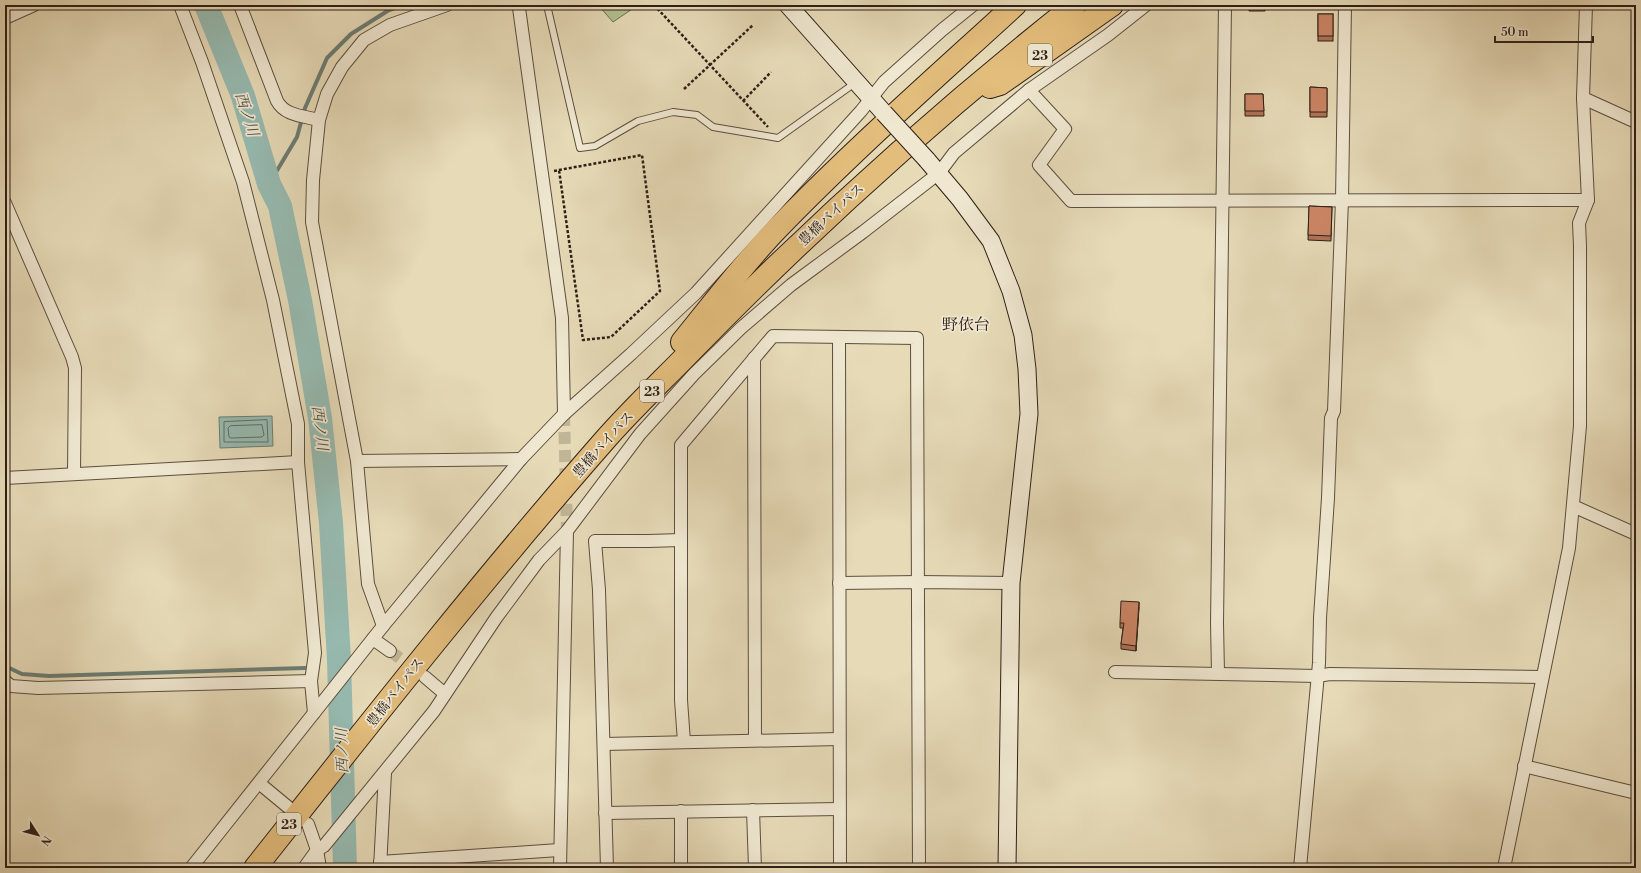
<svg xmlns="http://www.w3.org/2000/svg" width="1641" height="873" viewBox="0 0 1641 873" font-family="'Libre Bodoni','Noto Serif JP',serif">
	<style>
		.green { fill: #b3c08f; stroke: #707053 }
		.water { fill: #96bab0; stroke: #6c7c73 }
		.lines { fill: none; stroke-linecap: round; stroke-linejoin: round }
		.shore { stroke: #626c64; stroke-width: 1 }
		.stream { stroke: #6c7c73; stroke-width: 4 }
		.river { stroke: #96bab0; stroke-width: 24 }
		.street-tunnel { stroke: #c1b597; stroke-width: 12; stroke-dasharray: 12 6; stroke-linecap: butt }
		.lane-casing { stroke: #5c4e3f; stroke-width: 8 }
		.street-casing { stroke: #5c4e3f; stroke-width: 14 }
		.secondary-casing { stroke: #2e1f17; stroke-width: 19 }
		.highway-casing { stroke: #2e1f17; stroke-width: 24 }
		.path { stroke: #2e1f17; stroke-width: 2.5; stroke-dasharray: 3 2; stroke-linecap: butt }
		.lane { stroke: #efe7d0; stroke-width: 6 }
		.street { stroke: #efe7d0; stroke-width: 12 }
		.secondary { stroke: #efe7d0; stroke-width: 17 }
		.highway { stroke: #e3bd7c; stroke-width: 22 }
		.secondary-bridge-casing { stroke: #2e1f17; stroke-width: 19; stroke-linecap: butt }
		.secondary-bridge { stroke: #efe7d0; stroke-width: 17 }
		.wall { fill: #af7257; stroke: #2e1f17 }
		.shaded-wall { fill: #8e5d47; stroke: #2e1f17 }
		.building { fill: #cb8565; stroke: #2e1f17 }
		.labels { text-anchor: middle; stroke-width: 3.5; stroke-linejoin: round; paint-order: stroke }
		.shield { fill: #efe7d0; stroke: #685b4e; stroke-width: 1 }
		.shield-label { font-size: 13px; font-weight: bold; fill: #2e1f17 }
		.street-label { font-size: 14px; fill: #2e1f17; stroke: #efe7d0 }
		.water-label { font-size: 15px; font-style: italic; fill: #4d4e45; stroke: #efe7d0 }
		.quarter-label { font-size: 16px; fill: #2e1f17; stroke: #efe7d0 }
	</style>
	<rect width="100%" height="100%" fill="#e6dab7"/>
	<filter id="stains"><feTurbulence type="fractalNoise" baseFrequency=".005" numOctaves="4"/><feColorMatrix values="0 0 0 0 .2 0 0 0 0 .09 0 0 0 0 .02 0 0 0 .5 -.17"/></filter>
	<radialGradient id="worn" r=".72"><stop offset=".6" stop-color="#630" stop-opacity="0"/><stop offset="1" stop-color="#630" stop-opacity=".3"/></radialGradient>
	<polygon class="green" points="598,5 638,5 613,22"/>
	<polygon class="water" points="272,416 273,446 220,448 219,417"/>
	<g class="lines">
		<g class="shore">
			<polygon points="267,420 268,442 224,442 224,422"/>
			<polygon points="262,425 264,435 262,437 231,438 229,437 228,428 230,426"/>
		</g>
		<g class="stream">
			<polyline points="269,184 297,137 305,108 327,58 351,34 389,10 404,5"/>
			<polyline points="5,666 22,674 49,676 305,668"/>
		</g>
		<polyline class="river" points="206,5 243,96 269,184 280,206 300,300 320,418 331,523 339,660 345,868"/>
		<g class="street-tunnel">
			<polyline points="564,414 567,531"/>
			<polyline points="390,651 417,671"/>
		</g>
		<defs>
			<polyline id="lane" points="547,5 580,148 595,146 638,121 673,112 697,115 713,127 778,138 855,83"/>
			<g id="street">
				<polyline points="180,5 202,62 243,182 273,300 298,424 298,462 315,653 311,681 314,713"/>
				<path d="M240,5L277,101C285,116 304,116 319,120"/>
				<polyline points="517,5 519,8 562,318 564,414"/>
				<polyline points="5,18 34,5"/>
				<polyline points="1029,90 1065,129 1039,165 1071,201 1588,200"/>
				<polyline points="1583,98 1636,122"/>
				<polyline points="5,203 72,357 75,368 74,473"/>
				<polyline points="839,337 840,868"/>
				<polyline points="754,358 755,740"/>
				<polyline points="357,461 521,459"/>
				<polyline points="5,478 298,462"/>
				<polyline points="1573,506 1636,534"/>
				<polyline points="839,583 919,582 1011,583"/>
				<polyline points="383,626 368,584 357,461 312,222 313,180 319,120 327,94 342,67 364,40 390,25 447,5"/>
				<polyline points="373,639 390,651"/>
				<polyline points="1115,672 1317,676 1330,674 1542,677"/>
				<polyline points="1218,673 1217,623 1225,5"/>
				<polyline points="425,677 445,694"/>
				<polyline points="5,681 11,686 38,688 311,681"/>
				<polyline points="684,742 681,700 681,445 773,336 917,338 919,868"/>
				<polyline points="604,744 839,739"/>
				<polyline points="1524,766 1636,793"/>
				<polyline points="259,783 288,807"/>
				<polyline points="753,810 755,868"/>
				<polyline points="681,811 681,868"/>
				<polyline points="605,813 839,809"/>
				<polyline points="308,824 317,850 320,868"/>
				<polyline points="380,862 559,850"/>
				<polyline points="191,868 383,626 521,459 564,414 631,354 696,293 861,111 884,82 942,30 973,5"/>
				<polyline points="304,868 317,850 324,846 434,711 496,618 539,560 567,531 640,434 694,374 741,328 791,285 863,232 939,173 954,153 1029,90 1108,35 1146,5"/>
				<polyline points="380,868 385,773"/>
				<polyline points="560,868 567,531"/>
				<polyline points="607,868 599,590 595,541 648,541 681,540"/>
				<polyline points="1300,868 1319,663 1320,618 1328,498 1331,418 1334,411 1342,200 1345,5"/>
				<polyline points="1504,868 1569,548 1580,426 1580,246 1579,223 1588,200 1583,98 1586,5"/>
			</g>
			<g id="secondary">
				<polyline points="788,5 884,113"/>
				<polyline points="927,160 960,199 991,241 1011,291 1023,335 1027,369 1029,414 1011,583 1007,868"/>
			</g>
			<g id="highway">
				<polyline points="990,87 1000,84 1112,5"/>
				<path d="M682,342C712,305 741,267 773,233C850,153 933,80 1015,5"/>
				<path d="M255,868C369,724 483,579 604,441C632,409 663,380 692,350C812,227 940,112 1075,5"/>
			</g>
		</defs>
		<use href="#lane" class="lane-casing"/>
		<use href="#street" class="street-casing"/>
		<use href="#secondary" class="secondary-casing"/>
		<use href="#highway" class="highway-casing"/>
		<g class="path">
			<polyline points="654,5 768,127"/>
			<polyline points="684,89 753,25"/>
			<polyline points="743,101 771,72"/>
			<polyline points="554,171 559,170 642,155 660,291 611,337 583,340 559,170"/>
		</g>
		<use href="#lane" class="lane"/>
		<use href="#street" class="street"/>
		<use href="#secondary" class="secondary"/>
		<use href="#highway" class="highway"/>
		<defs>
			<polyline id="secondary-bridge" points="884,113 927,160"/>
		</defs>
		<use href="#secondary-bridge" class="secondary-bridge-casing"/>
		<use href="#secondary-bridge" class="secondary-bridge"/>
	</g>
	<g class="wall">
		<polygon points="1249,5 1266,5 1265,11 1249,11"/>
		<rect x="1318" y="14" width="15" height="27"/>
		<polygon points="1310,87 1327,88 1327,117 1310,117"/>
		<polygon points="1245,94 1263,94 1264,116 1245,116"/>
		<polygon points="1309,206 1332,207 1331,241 1308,240"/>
		<polygon points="1139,607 1136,651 1121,649 1121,644 1123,628 1120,628 1120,623"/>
	</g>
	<polygon class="shaded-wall" points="1139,602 1139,607 1136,651 1136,646"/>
	<g class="building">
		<rect x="1249" y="5" width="16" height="1"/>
		<rect x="1318" y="14" width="15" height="22"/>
		<polygon points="1310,87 1327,88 1327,112 1310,112"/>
		<polygon points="1245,94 1263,94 1264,111 1245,111"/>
		<polygon points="1309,206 1332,207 1331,236 1308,235"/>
		<polygon points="1121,601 1139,602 1136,646 1121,644 1124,623 1120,623"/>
	</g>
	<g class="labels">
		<g class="shield">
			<rect x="1028" y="44" width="24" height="22" rx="3"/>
			<rect x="640" y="380" width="24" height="22" rx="3"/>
			<rect x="277" y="813" width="24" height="22" rx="3"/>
		</g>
		<g class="shield-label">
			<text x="1040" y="60">23</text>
			<text x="652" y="396">23</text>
			<text x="289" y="829">23</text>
		</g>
		<g class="street-label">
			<text transform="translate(831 214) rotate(-43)" y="5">豊橋バイパス</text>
			<text transform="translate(603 444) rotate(-48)" y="5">豊橋バイパス</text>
			<text transform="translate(395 692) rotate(-52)" y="5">豊橋バイパス</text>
		</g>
		<g class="water-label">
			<text transform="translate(247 114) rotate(72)" y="5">西ノ川</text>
			<text transform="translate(320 428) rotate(83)" y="5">西ノ川</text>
			<text transform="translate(342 751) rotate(-92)" y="5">西ノ川</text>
		</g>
		<g class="quarter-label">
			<text x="966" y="330">野依台</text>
		</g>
	</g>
	<rect width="1641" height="873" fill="none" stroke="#e6dab7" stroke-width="20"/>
	<rect x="6" y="6" width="1629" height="861" fill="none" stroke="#2e1f17" stroke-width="2"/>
	<rect x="10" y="10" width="1621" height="853" fill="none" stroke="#2e1f17"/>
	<g transform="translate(38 835) rotate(126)" stroke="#efe7d0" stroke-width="3" paint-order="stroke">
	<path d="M0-3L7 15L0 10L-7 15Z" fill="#2e1f17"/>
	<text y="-6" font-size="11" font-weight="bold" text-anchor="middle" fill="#2e1f17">N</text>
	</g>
	<path d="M1495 36v6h98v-6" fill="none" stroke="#2e1f17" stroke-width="2"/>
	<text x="1501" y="36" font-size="12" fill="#2e1f17" stroke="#efe7d0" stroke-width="3" paint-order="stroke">50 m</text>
	<rect width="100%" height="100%" filter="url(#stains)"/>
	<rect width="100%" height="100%" fill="url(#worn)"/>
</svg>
